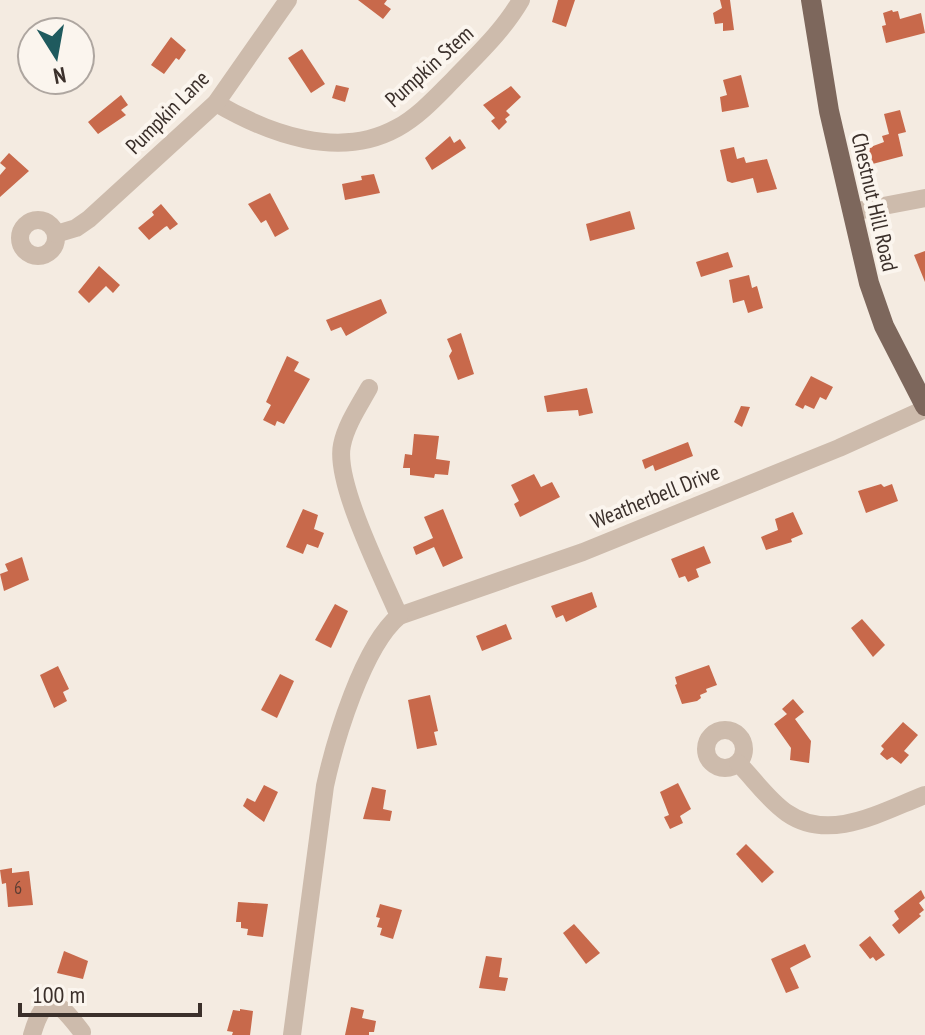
<svg xmlns="http://www.w3.org/2000/svg" width="925" height="1035" viewBox="0 0 925 1035" font-family="'PT Sans Narrow',sans-serif">
	<style>
		.building { fill: #c8694b }
		.lines { fill: none; stroke-linecap: round; stroke-linejoin: round }
		.minor { stroke: #cdbbac; stroke-width: 18 }
		.major { stroke: #7d675c; stroke-width: 20 }
		.labels { text-anchor: middle; stroke-width: 8; stroke-linejoin: round; paint-order: stroke }
		.number-label { font-size: 18px; fill: #5e3e33 }
		.street-label { font-size: 22px; fill: #3b302b; stroke: #fbf5ee }
	</style>
	<rect width="100%" height="100%" fill="#f4ebe1"/>
	<g class="building">
		<polygon points="358,0 387,0 384,4 391,9 383,19"/>
		<polygon points="558,0 575,0 566,27 552,22"/>
		<polygon points="720,0 730,0 734,30 723,31 723,23 715,24 713,13 722,8"/>
		<polygon points="892,10 893,12 898,11 900,19 921,13 925,33 886,43 882,26 886,25 883,13"/>
		<polygon points="171,37 186,50 179,60 176,58 164,74 151,65"/>
		<polygon points="302,49 325,84 311,93 288,58"/>
		<polygon points="741,75 749,107 722,112 720,97 727,95 723,80"/>
		<polygon points="336,85 349,88 345,102 332,98"/>
		<polygon points="511,86 521,97 506,111 510,115 505,119 507,122 499,130 491,121 495,118 483,105"/>
		<polygon points="121,95 128,105 121,110 126,115 98,134 88,122"/>
		<polygon points="900,110 906,132 898,134 903,156 861,167 857,152 884,142 882,136 889,134 884,114"/>
		<polygon points="450,136 454,143 460,139 466,148 432,170 425,158"/>
		<polygon points="734,147 737,159 744,157 746,163 767,159 777,189 757,193 753,178 732,183 727,181 720,150"/>
		<polygon points="9,153 29,171 0,197 0,175 6,168 0,163"/>
		<polygon points="374,174 380,193 345,200 342,184 362,180 361,176"/>
		<polygon points="270,193 289,229 275,237 266,220 261,223 248,204"/>
		<polygon points="161,204 178,224 170,230 167,226 165,227 149,240 138,228 154,215 152,212"/>
		<polygon points="630,211 635,229 590,241 586,224"/>
		<polygon points="925,251 925,282 914,255"/>
		<polygon points="728,252 733,267 701,277 696,262"/>
		<polygon points="99,266 120,285 113,293 106,286 89,303 78,292"/>
		<polygon points="749,275 752,288 757,286 763,308 748,313 744,300 733,303 729,280"/>
		<polygon points="381,299 387,313 346,336 341,327 331,331 326,320"/>
		<polygon points="461,333 474,374 458,380 449,356 452,351 447,339"/>
		<polygon points="287,356 299,362 294,371 310,379 284,424 277,421 275,426 263,420 271,405 266,402"/>
		<polygon points="811,376 833,387 826,400 820,397 814,409 805,405 803,409 795,405"/>
		<polygon points="587,388 593,413 579,416 578,410 547,412 544,396"/>
		<polygon points="741,406 750,407 742,427 734,422"/>
		<polygon points="414,434 439,436 436,459 450,461 448,475 435,474 434,478 410,475 410,468 403,468 405,454 412,455"/>
		<polygon points="688,442 693,456 655,471 653,465 645,469 642,460"/>
		<polygon points="534,474 541,487 552,482 560,497 520,517 514,504 519,501 511,485"/>
		<polygon points="881,484 884,487 892,484 898,501 866,513 858,491"/>
		<polygon points="303,509 318,515 314,529 324,533 318,548 307,544 303,554 286,547"/>
		<polygon points="443,509 463,558 443,567 434,547 416,555 413,547 433,538 424,517"/>
		<polygon points="793,512 803,534 791,539 792,542 766,550 761,537 778,530 775,519"/>
		<polygon points="704,546 711,563 696,569 699,577 688,582 685,576 679,578 671,559"/>
		<polygon points="22,557 29,580 4,591 0,574 8,571 5,564"/>
		<polygon points="592,592 597,607 566,622 563,615 556,618 551,606"/>
		<polygon points="335,604 348,611 331,648 315,640"/>
		<polygon points="862,619 885,645 873,657 851,628"/>
		<polygon points="506,624 512,639 482,651 476,636"/>
		<polygon points="709,665 717,685 706,689 707,692 700,695 701,698 697,701 682,704 675,685 677,684 675,677"/>
		<polygon points="58,666 69,689 63,692 67,701 54,708 40,675"/>
		<polygon points="280,674 294,681 277,718 261,710"/>
		<polygon points="430,695 438,731 434,732 437,745 417,749 408,700"/>
		<polygon points="793,699 804,712 795,719 811,741 809,763 790,760 791,748 774,724 787,714 782,709"/>
		<polygon points="903,722 918,735 904,751 909,755 901,764 892,757 887,760 880,754 884,749 881,746"/>
		<polygon points="678,783 691,809 680,816 683,823 670,829 664,817 669,815 660,792"/>
		<polygon points="264,785 278,792 264,822 243,806 247,798 255,802"/>
		<polygon points="372,787 386,790 383,809 392,811 390,821 363,819"/>
		<polygon points="746,844 774,872 762,883 736,854"/>
		<polygon points="12,868 12,873 29,871 33,905 8,907 6,883 2,884 0,870"/>
		<polygon points="921,890 925,898 919,903 924,910 919,914 921,916 899,934 892,925 899,919 894,911"/>
		<polygon points="238,902 268,904 263,937 247,935 248,929 241,928 241,922 236,922"/>
		<polygon points="380,904 402,910 393,939 380,935 382,928 377,927 380,918 376,917"/>
		<polygon points="574,924 600,953 586,964 563,933"/>
		<polygon points="870,936 885,955 876,961 873,957 870,959 859,945"/>
		<polygon points="805,944 811,957 790,968 799,988 786,993 771,959"/>
		<polygon points="64,951 88,961 83,979 57,973"/>
		<polygon points="486,956 502,958 499,977 508,978 505,991 479,988"/>
		<polygon points="351,1007 364,1010 362,1018 376,1021 374,1032 369,1032 369,1035 345,1035"/>
		<polygon points="240,1009 253,1011 250,1035 232,1035 233,1032 227,1031 233,1010 240,1011"/>
	</g>
	<g class="lines">
		<g class="minor">
			<path d="M216,103C269,134 339,160 397,128C419,116 436,97 453,80C478,54 503,31 521,0"/>
			<polyline points="852,212 925,198"/>
			<circle cx="38" cy="238" r="18"/>
			<polyline points="56,234 76,228 89,219 216,103 288,0"/>
			<polyline points="399,616 583,552 839,448 925,409"/>
			<circle cx="725" cy="749" r="19"/>
			<path d="M738,763C754,779 768,800 787,813C830,843 883,811 925,795"/>
			<path d="M32,1035C46,987 59,1002 82,1032"/>
			<path d="M292,1035L325,786C335,740 363,646 399,616C383,578 334,482 342,445C346,425 359,406 369,388"/>
		</g>
		<polyline class="major" points="811,0 829,111 869,283 884,326 925,406"/>
	</g>
	<g class="labels">
		<g class="number-label">
			<text x="18" y="894">6</text>
		</g>
		<g class="street-label">
			<text transform="translate(429 66) rotate(-42)" y="8">Pumpkin Stem</text>
			<text transform="translate(167 112) rotate(-45)" y="8">Pumpkin Lane</text>
			<text transform="translate(875 202) rotate(77)" y="8">Chestnut Hill Road</text>
			<text transform="translate(655 496) rotate(-22)" y="8">Weatherbell Drive</text>
		</g>
	</g>
	<g transform="translate(56 56) rotate(169)"><circle r="38" fill="#fbf5ee" stroke="#aea6a0" stroke-width="2"/>
	<path d="M0-6L14 30L0 20L-14 30Z" fill="#1f5a5e"/>
	<text y="-12" font-size="22" font-weight="bold" text-anchor="middle" fill="#3b302b">N</text>
	</g>
	<path d="M20 1003v12h180v-12" fill="none" stroke="#3b302b" stroke-width="4"/>
	<text x="32" y="1003" font-size="24" fill="#3b302b" stroke="#fbf5ee" stroke-width="6" paint-order="stroke">100 m</text>
</svg>
